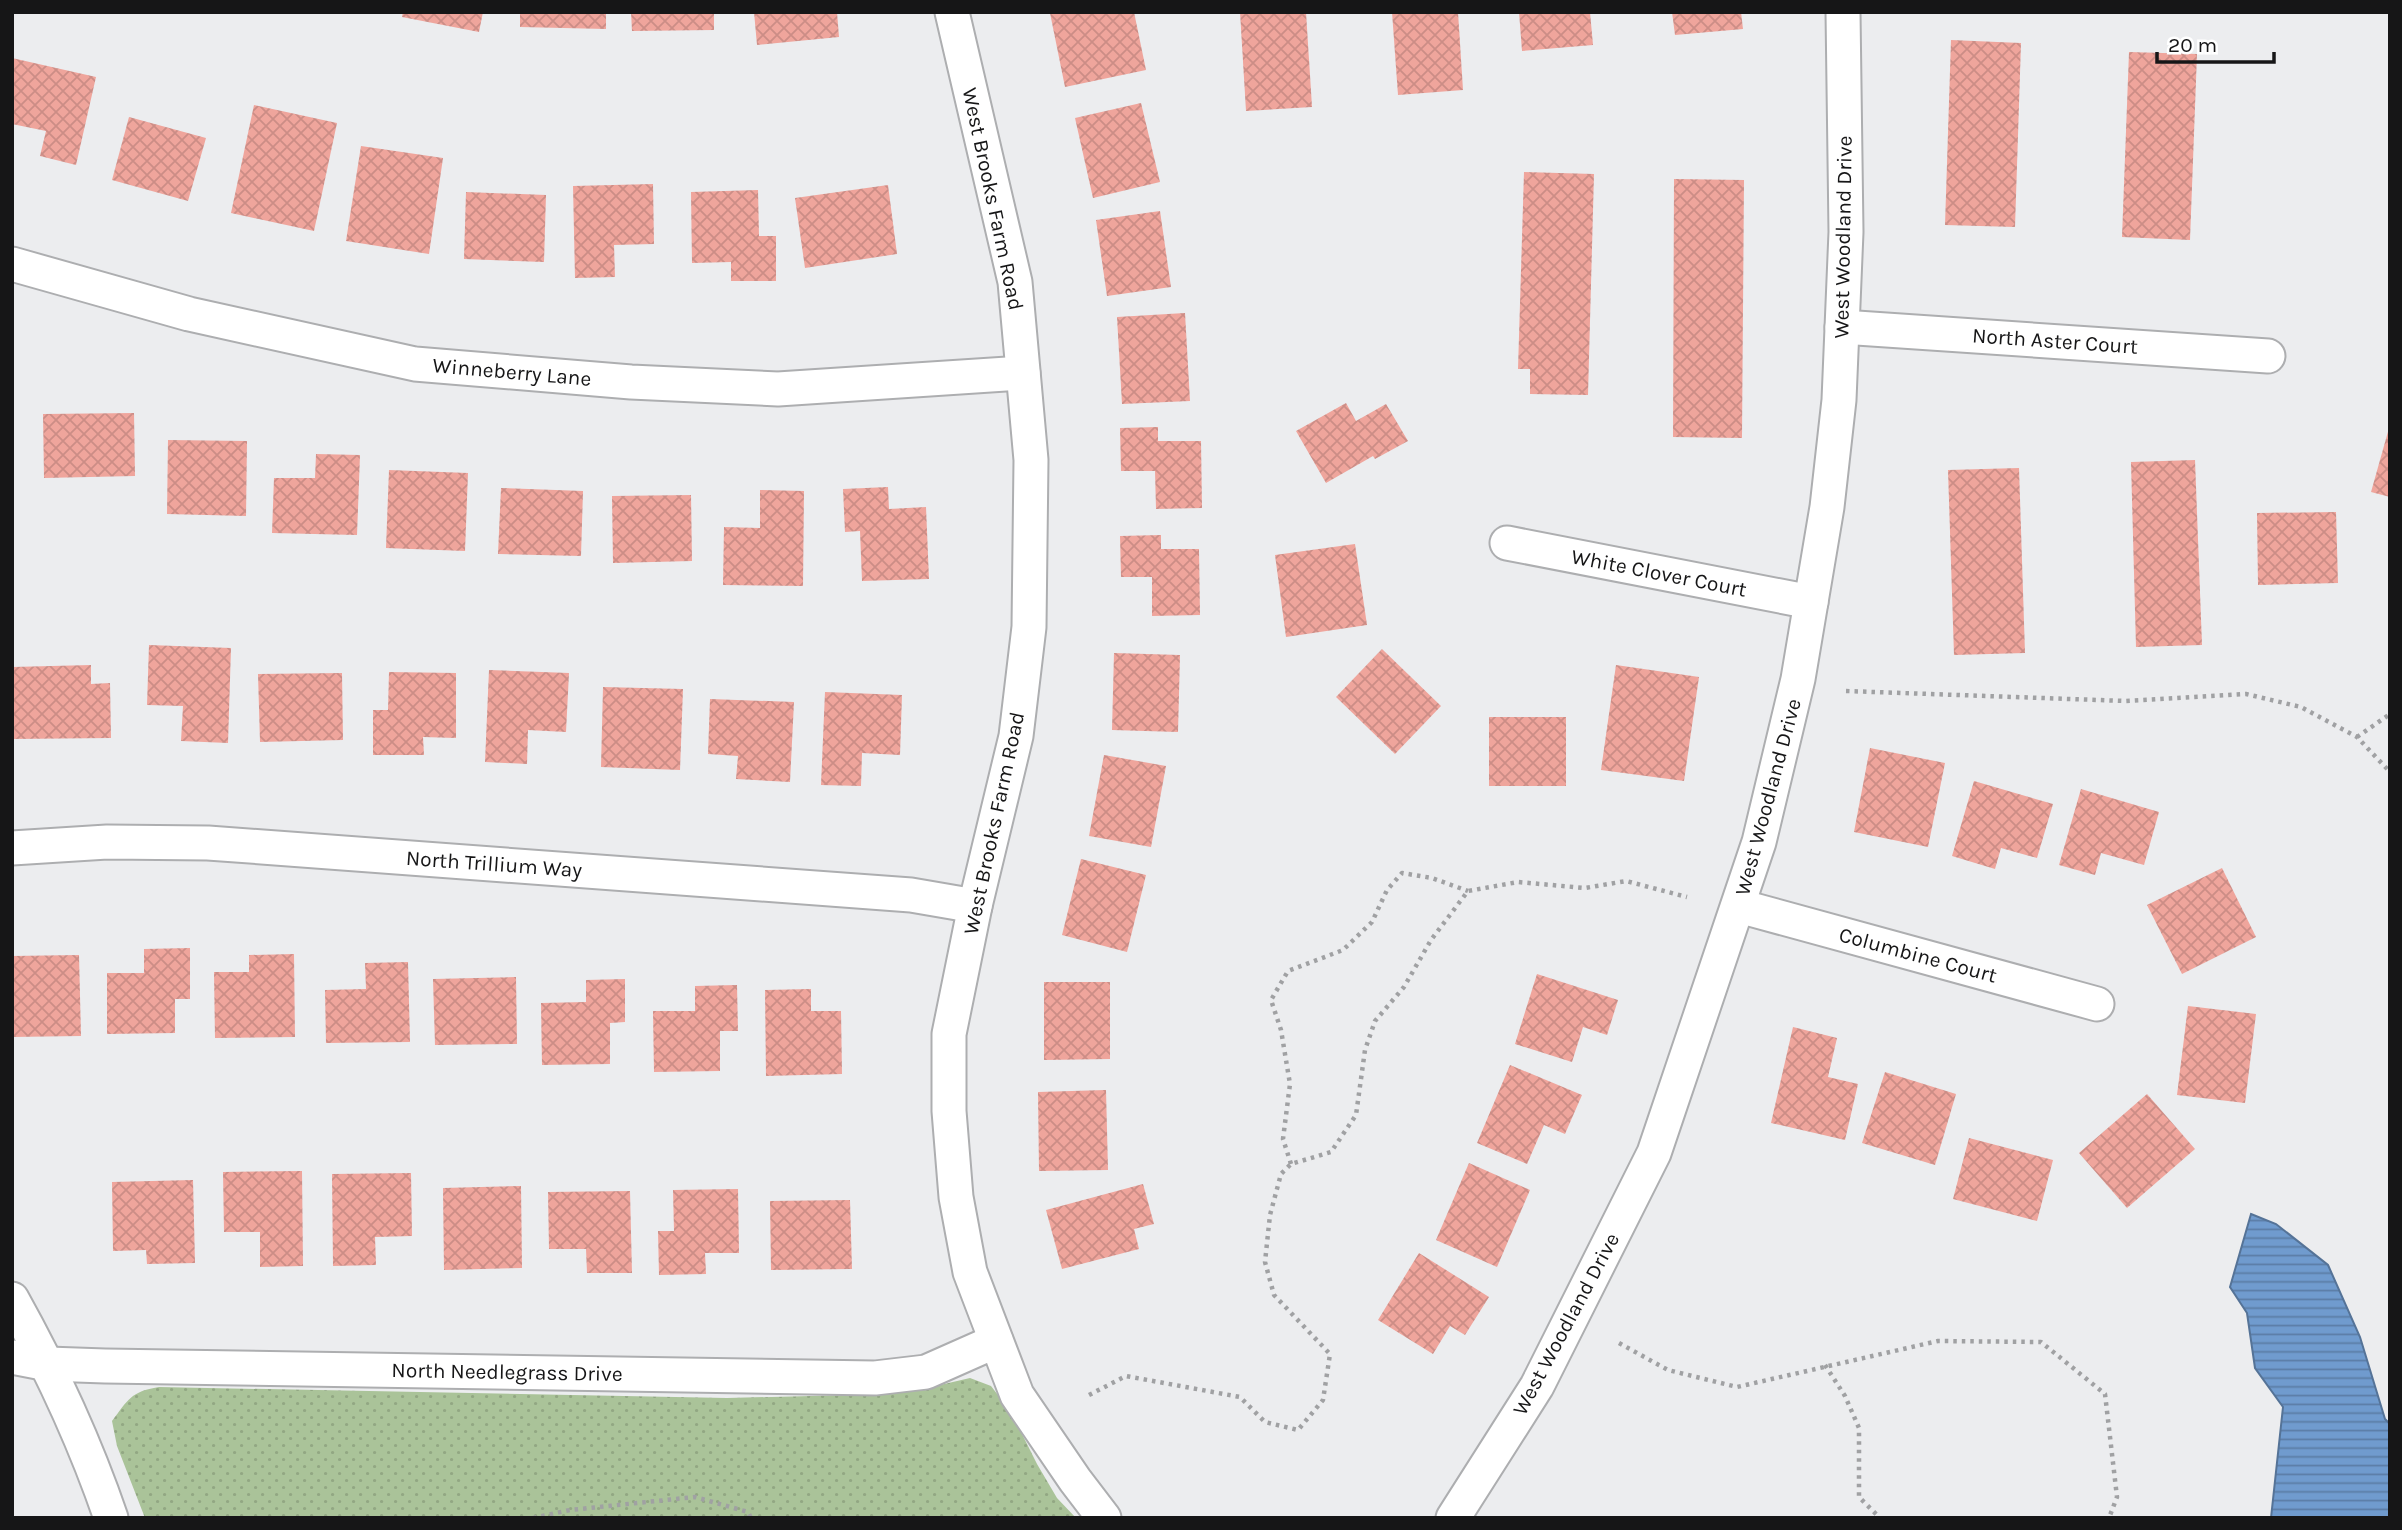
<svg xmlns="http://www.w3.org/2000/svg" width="2402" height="1530" viewBox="0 0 2402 1530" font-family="Karla,sans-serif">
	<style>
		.grass { fill: url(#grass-dots) }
		.water { fill: url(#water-rules); stroke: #557397; stroke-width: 2 }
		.building { fill: url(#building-cross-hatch) }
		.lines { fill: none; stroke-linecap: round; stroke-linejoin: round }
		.minor-casing { stroke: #adaeb0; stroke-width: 37 }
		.path { stroke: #a0a1a3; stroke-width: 4.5; stroke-dasharray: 3.5 5; stroke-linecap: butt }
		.minor { stroke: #fff; stroke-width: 33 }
		.labels { text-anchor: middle; stroke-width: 6; stroke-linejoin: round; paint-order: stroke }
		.street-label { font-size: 21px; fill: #161617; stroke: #fff }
	</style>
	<defs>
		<pattern id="grass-dots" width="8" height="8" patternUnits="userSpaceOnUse" patternTransform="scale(1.75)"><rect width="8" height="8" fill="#aac399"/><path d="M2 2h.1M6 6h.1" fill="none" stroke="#92a783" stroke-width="1.8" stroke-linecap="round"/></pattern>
		<pattern id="water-rules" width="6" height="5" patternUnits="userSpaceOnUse" patternTransform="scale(1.75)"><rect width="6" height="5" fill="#709bce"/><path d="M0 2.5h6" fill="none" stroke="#5b7da6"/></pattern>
		<pattern id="building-cross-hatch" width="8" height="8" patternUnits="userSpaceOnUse" patternTransform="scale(1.75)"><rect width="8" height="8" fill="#efa59c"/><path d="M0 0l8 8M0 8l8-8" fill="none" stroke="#cc8d86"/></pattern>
	</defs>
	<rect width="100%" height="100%" fill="#ecedef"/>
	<path class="grass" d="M970,1378L991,1386L1011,1412L1037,1464L1057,1498L1076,1518H145L117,1446L112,1421C129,1399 130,1392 159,1387L727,1398L889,1394L927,1388Z"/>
	<polygon class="water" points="2251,1214 2276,1224 2328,1265 2360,1337 2385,1419 2390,1424 2390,1518 2271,1518 2283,1407 2255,1368 2247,1313 2230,1287"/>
	<g class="building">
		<polygon points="403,12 483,12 479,32 402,17"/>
		<polygon points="520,12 606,12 606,29 520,27"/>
		<polygon points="631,12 714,12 714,30 632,31"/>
		<polygon points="754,12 837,12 839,37 757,45"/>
		<polygon points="1134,12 1146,70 1065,87 1050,13"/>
		<polygon points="1240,12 1306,12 1312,107 1246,111"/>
		<polygon points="1392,12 1458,12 1463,90 1398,95"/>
		<polygon points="1519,12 1590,12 1593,45 1522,51"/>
		<polygon points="1672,12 1741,12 1743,29 1675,35"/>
		<polygon points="1951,40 2021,43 2015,227 1945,225"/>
		<polygon points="2129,52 2197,54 2190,240 2122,237"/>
		<polygon points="12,58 96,77 76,165 40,156 46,131 12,124"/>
		<polygon points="1141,103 1160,182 1093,198 1075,118"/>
		<polygon points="254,105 337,123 314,231 231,213"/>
		<polygon points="129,117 206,138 188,201 112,180"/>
		<polygon points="361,146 443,158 429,254 346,241"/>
		<polygon points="1524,172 1594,174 1588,395 1530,394 1530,369 1518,369"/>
		<polygon points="1674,179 1744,180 1742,438 1673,437"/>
		<polygon points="653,184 654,244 614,245 615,277 575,278 573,186"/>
		<polygon points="888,185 897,254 805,268 795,198"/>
		<polygon points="758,190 759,236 776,236 776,281 731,281 731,262 692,263 691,192"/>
		<polygon points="466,192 546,195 544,262 464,259"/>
		<polygon points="1160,211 1171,287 1107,296 1096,220"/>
		<polygon points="1185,313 1190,401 1122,404 1117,317"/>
		<polygon points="1346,403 1356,421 1386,404 1408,441 1375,459 1373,456 1326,483 1296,431"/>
		<polygon points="134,413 135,476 44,478 43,414"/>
		<polygon points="1158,427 1158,441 1201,441 1202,508 1156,509 1155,471 1121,471 1120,428"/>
		<polygon points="2389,428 2390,428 2390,497 2371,492"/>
		<polygon points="168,440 247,441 246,516 167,514"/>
		<polygon points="316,454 360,455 357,535 272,533 274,478 315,478"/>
		<polygon points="2195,460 2202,645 2136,647 2131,462"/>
		<polygon points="2019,468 2025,653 1954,655 1948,470"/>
		<polygon points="389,470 468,473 465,551 386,548"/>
		<polygon points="888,487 889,509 926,507 929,579 862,581 860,531 845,532 843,489"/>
		<polygon points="501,488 583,491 581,556 498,554"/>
		<polygon points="760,490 804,491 803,586 723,585 724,527 760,528"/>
		<polygon points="691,495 692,561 613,563 612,496"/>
		<polygon points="2336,512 2338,583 2258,585 2257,513"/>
		<polygon points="1161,535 1161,549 1199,549 1200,615 1152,616 1152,577 1121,577 1120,536"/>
		<polygon points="1355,544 1367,625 1286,637 1275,555"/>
		<polygon points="149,645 231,648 228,743 181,741 183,706 147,705"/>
		<polygon points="1382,649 1441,706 1395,754 1336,697"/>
		<polygon points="1114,653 1180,655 1178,732 1112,730"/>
		<polygon points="91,665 91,684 110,683 111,738 12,739 12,667"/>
		<polygon points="1616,665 1699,677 1684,781 1601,770"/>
		<polygon points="489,670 569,673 566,732 528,730 527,764 485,762"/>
		<polygon points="389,672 456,673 456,738 423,737 424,755 373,755 373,710 388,710"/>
		<polygon points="342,673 343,740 260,742 258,674"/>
		<polygon points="603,687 683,689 680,770 601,767"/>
		<polygon points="825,692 902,695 900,755 862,753 861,786 821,785"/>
		<polygon points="710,699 794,702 790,782 736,779 738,756 708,754"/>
		<rect x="1489" y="717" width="77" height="69"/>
		<polygon points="1870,748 1945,763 1928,847 1854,832"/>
		<polygon points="1104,755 1166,766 1151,847 1089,836"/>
		<polygon points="1974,781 2053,804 2037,858 2001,848 1995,869 1952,856"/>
		<polygon points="2081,789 2159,812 2144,865 2101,853 2095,875 2059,865"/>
		<polygon points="1081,859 1146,875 1127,952 1062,935"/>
		<polygon points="2222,868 2256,937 2182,974 2147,905"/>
		<polygon points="190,948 190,999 175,999 175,1033 107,1034 107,973 144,973 144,949"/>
		<polygon points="294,954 295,1037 215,1038 214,972 249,972 249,955"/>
		<polygon points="79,955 81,1036 12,1037 12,956"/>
		<polygon points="408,962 410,1042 326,1043 325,990 366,989 365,963"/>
		<polygon points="1537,974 1618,1000 1607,1035 1583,1027 1572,1062 1515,1044"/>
		<polygon points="516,977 517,1044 435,1045 433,979"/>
		<polygon points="625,979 625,1022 610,1023 610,1064 542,1065 541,1003 586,1002 586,980"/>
		<polygon points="1044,982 1110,982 1110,1059 1044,1060"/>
		<polygon points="737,985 738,1031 720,1031 720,1071 654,1072 653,1011 695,1011 695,986"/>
		<polygon points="811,989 811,1011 841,1011 842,1074 766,1076 765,990"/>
		<polygon points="2188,1006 2256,1014 2245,1103 2177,1095"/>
		<polygon points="1793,1027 1837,1038 1828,1077 1858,1084 1845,1140 1771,1123"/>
		<polygon points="1510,1065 1582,1095 1565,1134 1544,1125 1527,1164 1477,1143"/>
		<polygon points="1885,1072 1956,1094 1935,1165 1862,1143"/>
		<polygon points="1106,1090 1108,1170 1039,1171 1038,1092"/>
		<polygon points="2147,1094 2195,1149 2127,1208 2079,1153"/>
		<polygon points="1969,1138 2053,1160 2037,1221 1953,1199"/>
		<polygon points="1469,1163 1530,1190 1497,1267 1436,1240"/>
		<polygon points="302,1171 303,1266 260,1267 260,1232 224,1232 223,1172"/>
		<polygon points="411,1173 412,1236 375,1237 376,1265 333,1266 332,1174"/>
		<polygon points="193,1180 195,1263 147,1264 146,1250 113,1251 112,1182"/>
		<polygon points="1143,1184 1154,1224 1134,1229 1139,1249 1062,1269 1046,1210"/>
		<polygon points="521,1186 522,1268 444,1270 443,1188"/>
		<polygon points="738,1189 739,1253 705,1253 706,1274 659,1275 658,1231 674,1231 673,1190"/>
		<polygon points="630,1191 632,1273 587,1273 586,1249 549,1249 548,1192"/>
		<polygon points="850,1200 852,1269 771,1270 770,1201"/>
		<polygon points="1419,1253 1489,1297 1465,1335 1450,1326 1433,1354 1378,1320"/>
	</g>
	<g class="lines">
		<defs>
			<g id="minor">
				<polyline points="952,12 1015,282 1031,460 1029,627 1016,736 975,906 949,1034 949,1111 956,1197 970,1272 1017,1395 1075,1480 1104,1518"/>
				<polyline points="12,264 189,314 415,364 631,382 778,389 1023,373"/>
				<polyline points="1842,327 2268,356"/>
				<polyline points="1507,543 1811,602"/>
				<polyline points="12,848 107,842 208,843 911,895 975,906"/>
				<polyline points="1739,906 2097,1004"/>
				<path d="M12,1299C51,1369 85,1442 111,1518"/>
				<polyline points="12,1357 48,1364 105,1366 875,1378 926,1372 996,1341"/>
				<polyline points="1453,1518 1537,1386 1654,1153 1759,842 1798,679 1827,507 1839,400 1846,232 1843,12"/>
			</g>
		</defs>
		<use href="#minor" class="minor-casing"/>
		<g class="path">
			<polyline points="1846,691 2126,701 2246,694 2301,707 2357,737 2390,772"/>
			<polyline points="2357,737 2390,714"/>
			<polyline points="1291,1164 1283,1139 1290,1084 1281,1030 1271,1000 1288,971 1343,950 1372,922 1387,890 1402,873 1432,878 1468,891"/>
			<polyline points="1619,1343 1668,1370 1737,1387 1938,1341 2041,1342 2105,1394 2117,1497 2109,1518"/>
			<polyline points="1825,1365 1845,1396 1859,1428 1859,1497 1880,1518"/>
			<polyline points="1089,1395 1126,1376 1240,1397 1265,1422 1298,1430 1323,1400 1330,1354 1274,1295 1265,1262 1270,1215 1281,1174 1291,1164 1331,1152 1356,1115 1365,1050 1375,1021 1404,987 1431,940 1468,891 1518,882 1585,888 1626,881 1687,897"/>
			<polyline points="533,1518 570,1510 695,1497 748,1512 751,1518"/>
		</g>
		<use href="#minor" class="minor"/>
	</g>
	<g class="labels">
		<g class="street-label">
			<text transform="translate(993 199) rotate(78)" y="7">West Brooks Farm Road</text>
			<text transform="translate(1843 237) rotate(-89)" y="7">West Woodland Drive</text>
			<text transform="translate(2055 341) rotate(4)" y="7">North Aster Court</text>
			<text transform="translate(512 372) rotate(5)" y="7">Winneberry Lane</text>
			<text transform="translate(1659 573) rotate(11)" y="7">White Clover Court</text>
			<text transform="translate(1768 797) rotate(-75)" y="7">West Woodland Drive</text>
			<text transform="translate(994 823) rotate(-78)" y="7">West Brooks Farm Road</text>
			<text transform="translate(494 864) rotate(4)" y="7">North Trillium Way</text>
			<text transform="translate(1918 955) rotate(15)" y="7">Columbine Court</text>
			<text transform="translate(1566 1324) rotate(-62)" y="7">West Woodland Drive</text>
			<text transform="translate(507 1372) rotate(1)" y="7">North Needlegrass Drive</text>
		</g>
	</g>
	<rect width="2402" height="1530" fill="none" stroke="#161617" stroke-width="28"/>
	<path d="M2157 52v10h117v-10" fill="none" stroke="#161617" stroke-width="3.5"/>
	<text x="2168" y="52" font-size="21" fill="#161617" stroke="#ffffff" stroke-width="5" paint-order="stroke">20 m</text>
</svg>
